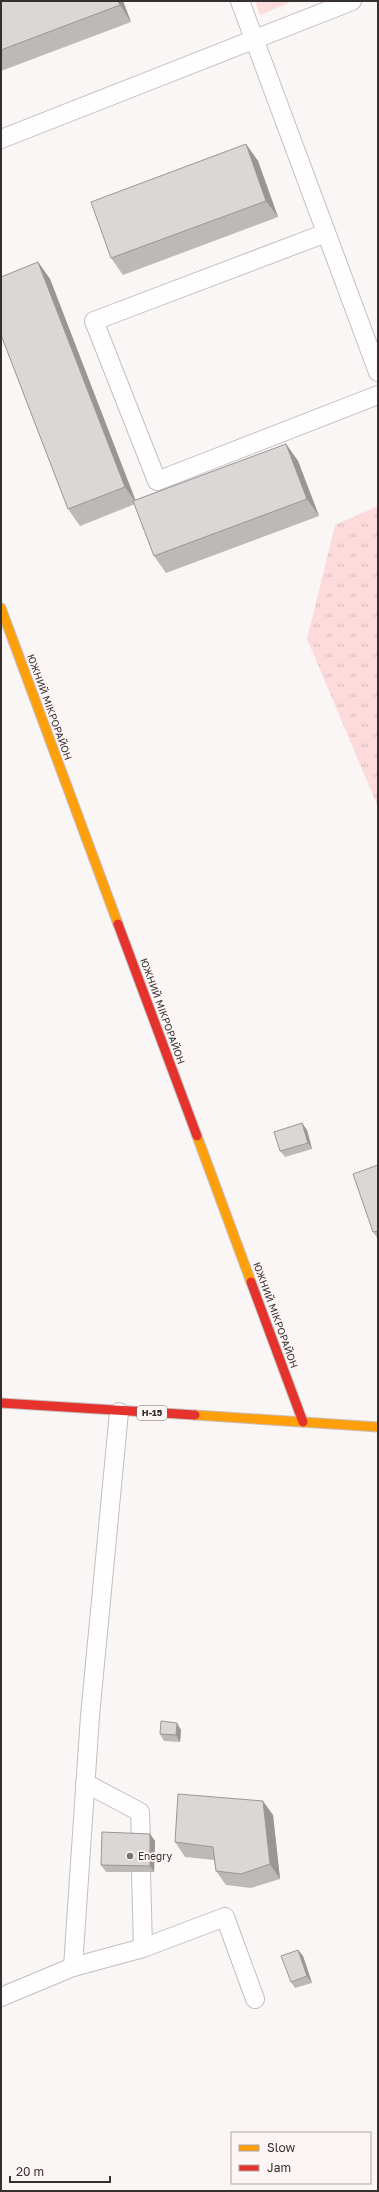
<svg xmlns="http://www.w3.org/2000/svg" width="379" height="2192" viewBox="0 0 379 2192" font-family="'Golos Text',sans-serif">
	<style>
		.grass { fill: url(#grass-tufts) }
		.park { fill: #fddadb }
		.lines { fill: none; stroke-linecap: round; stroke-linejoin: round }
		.lane-casing { stroke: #c4bfbf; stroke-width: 20 }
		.slow-casing { stroke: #c4bfbf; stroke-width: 11 }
		.jam-casing { stroke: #c4bfbf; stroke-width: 11 }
		.lane { stroke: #fefefe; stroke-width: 18 }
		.slow { stroke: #ff9f0a; stroke-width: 9 }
		.jam { stroke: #e5322d; stroke-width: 9 }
		.wall { fill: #bdb9b9 }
		.shaded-wall { fill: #9a9696 }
		.building { fill: #dcd7d7; stroke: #9a9696 }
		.poi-dot { fill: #7a7575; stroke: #fdf4f4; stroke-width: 1.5 }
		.labels { text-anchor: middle; stroke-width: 3.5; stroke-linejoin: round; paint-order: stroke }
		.shield { fill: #fdf4f4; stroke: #716a6a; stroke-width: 1 }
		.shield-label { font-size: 9px; font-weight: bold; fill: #352f2f }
		.street-label { font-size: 10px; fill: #352f2f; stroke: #fdf4f4 }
		.poi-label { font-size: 10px; fill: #352f2f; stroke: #fdf4f4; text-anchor: start }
	</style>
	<defs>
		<pattern id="grass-tufts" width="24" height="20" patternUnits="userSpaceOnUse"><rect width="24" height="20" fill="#fddadb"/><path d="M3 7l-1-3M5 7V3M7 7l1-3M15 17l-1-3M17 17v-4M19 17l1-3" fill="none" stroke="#d9bbbc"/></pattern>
	</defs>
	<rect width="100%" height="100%" fill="#fbf6f6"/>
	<polygon class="grass" points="378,506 378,807 307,639 335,525"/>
	<polygon class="park" points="255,1 293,1 260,15"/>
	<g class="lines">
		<defs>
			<g id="lane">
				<polyline points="240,1 378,372"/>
				<polyline points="1,139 352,1"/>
				<polyline points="326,233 94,321 157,481 378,395"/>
				<polyline points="85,1783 140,1812 141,1840"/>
				<polyline points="141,1872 143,1948"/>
				<polyline points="73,1967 90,1716 119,1412"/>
				<polyline points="1,1997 73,1967 143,1948 225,1917 255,1999"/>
			</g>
			<g id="slow">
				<polyline points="1,608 118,924"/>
				<polyline points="197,1136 251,1282"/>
				<polyline points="195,1415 378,1427"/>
			</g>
			<g id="jam">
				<polyline points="118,924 197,1136"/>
				<polyline points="251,1282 303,1422"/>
				<polyline points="1,1403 195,1415"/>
			</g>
		</defs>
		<use href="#lane" class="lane-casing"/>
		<use href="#slow" class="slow-casing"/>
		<use href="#jam" class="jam-casing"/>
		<use href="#lane" class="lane"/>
		<use href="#slow" class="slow"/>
		<use href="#jam" class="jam"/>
	</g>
	<g class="wall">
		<polygon points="1,1 123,1 131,22 1,71"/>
		<polygon points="246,144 258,161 278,217 123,275 111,258"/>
		<polygon points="38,262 50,279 135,500 286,444 298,461 319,516 166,573 154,556 135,504 80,526 68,509"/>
		<polygon points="307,1130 312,1149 285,1157 280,1151"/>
		<polygon points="378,1165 378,1239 373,1232"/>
		<polygon points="181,1730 180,1742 164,1741 160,1734"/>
		<polygon points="273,1815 280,1879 251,1888 226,1885 216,1871 214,1860 185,1857 175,1842"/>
		<polygon points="150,1834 155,1841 154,1872 106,1872 101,1865"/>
		<polygon points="298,1950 303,1956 312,1983 295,1988 291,1982"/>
	</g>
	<g class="shaded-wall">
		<polygon points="118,1 123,1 131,22 120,5"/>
		<polygon points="246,144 258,161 278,217 266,201"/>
		<polygon points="38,262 50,279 137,504 125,487"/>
		<polygon points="286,444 298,461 319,516 307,499"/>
		<polygon points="302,1123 307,1130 312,1149 308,1143"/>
		<polygon points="177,1723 181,1730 180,1742 176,1735"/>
		<polygon points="263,1801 273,1815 280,1879 270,1864"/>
		<polygon points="150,1834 155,1841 154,1872 150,1866"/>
		<polygon points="298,1950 303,1956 312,1983 307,1976"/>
	</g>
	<g class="building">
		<polygon points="1,1 118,1 120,5 1,50"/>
		<polygon points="246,144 266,201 111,258 91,202"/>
		<polygon points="38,262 125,487 68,509 1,335 1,277"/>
		<polygon points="286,444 307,499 154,556 133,501"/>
		<polygon points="302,1123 308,1143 280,1151 274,1132"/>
		<polygon points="378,1165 378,1231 373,1232 353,1174"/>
		<polygon points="161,1721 177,1723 176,1735 160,1734"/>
		<polygon points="178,1794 263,1801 270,1864 241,1874 216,1871 213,1847 175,1842"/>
		<polygon points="102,1832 150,1834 150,1866 101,1865"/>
		<polygon points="298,1950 307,1976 291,1982 281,1956"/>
	</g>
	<circle class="poi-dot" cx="130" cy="1856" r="4"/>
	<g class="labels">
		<rect class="shield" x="137" y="1406" width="30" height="14" rx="3"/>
		<g class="shield-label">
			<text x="152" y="1416">Н-15</text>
		</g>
		<g class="street-label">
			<text transform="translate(50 707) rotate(70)" y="4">ЮЖНИЙ МІКРОРАЙОН</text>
			<text transform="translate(163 1011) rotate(70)" y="4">ЮЖНИЙ МІКРОРАЙОН</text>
			<text transform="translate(276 1315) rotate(70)" y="4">ЮЖНИЙ МІКРОРАЙОН</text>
		</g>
		<g class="poi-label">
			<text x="138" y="1860">Enegry</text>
		</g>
	</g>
	<rect width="379" height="2192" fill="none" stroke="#352f2f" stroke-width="4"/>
	<rect x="231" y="2132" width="140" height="52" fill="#fdf4f4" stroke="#ada5a5"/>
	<rect x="239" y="2145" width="20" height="6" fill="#ff9f0a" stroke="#ada5a5"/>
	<text x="267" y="2152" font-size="12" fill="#352f2f">Slow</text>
	<rect x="239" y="2165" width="20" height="6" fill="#e5322d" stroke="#ada5a5"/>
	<text x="267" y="2172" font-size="12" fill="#352f2f">Jam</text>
	<path d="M10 2176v6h100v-6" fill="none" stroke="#352f2f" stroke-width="2"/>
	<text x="16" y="2176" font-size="12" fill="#352f2f" stroke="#fdf4f4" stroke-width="3" paint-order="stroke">20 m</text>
</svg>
